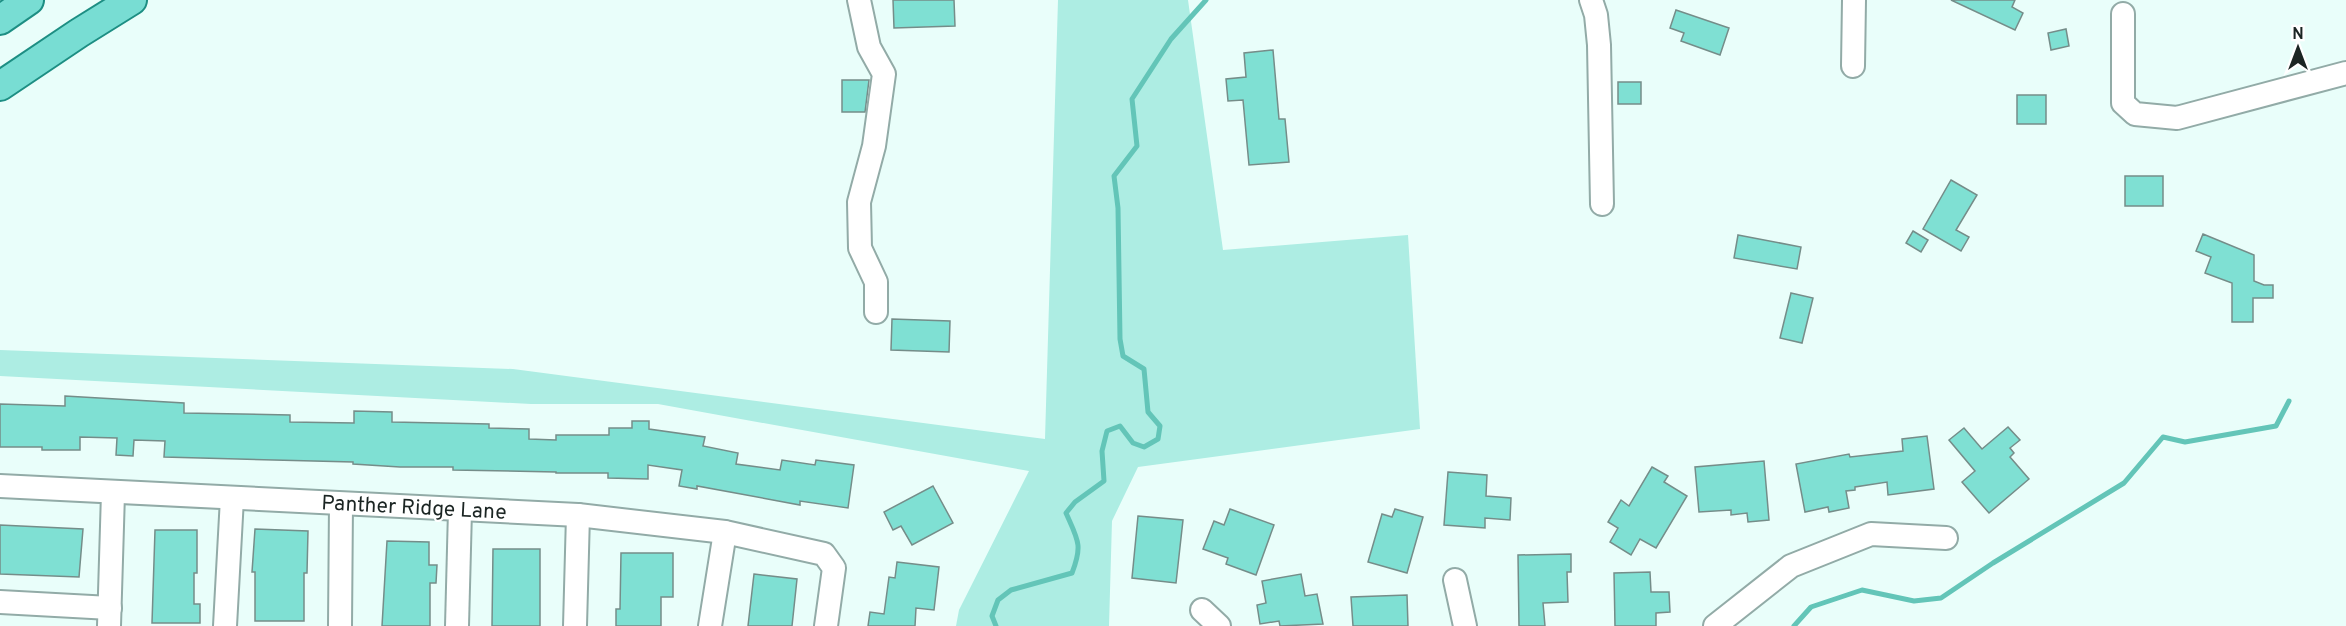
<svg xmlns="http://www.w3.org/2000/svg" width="2346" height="626" viewBox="0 0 2346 626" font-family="Overpass,sans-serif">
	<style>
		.green { fill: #adede3 }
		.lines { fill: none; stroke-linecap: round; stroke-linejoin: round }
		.stream { stroke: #63c5b8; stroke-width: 5 }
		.building { fill: #7fe0d3; stroke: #758d89; stroke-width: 1.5 }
		.minor-casing { stroke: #92aba7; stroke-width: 26 }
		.major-casing { stroke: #1d8e83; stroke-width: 32 }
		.minor { stroke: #fff; stroke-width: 22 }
		.major { stroke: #78ddd3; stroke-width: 28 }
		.labels { text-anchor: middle; stroke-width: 4.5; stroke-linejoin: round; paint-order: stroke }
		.street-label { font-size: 21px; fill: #1b2523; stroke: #fff }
	</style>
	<rect width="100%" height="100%" fill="#e9fefa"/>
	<polygon class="green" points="1058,0 1188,0 1223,250 1408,235 1420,429 1138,467 1112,521 1109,626 956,626 959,610 1029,471 658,404 531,404 0,376 0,350 513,369 1045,439"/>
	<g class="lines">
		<g class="stream">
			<path d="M996,626L992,616L998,600L1011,590L1072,573C1083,545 1078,540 1066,513L1075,502L1104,481L1102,451L1107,431L1120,426L1133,443L1144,447L1158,439L1160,426L1148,412L1144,369L1123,356L1120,339L1118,208L1114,176L1137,146L1132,99L1171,39L1206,0"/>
			<polyline points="1794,626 1811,607 1862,590 1914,601 1941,598 1993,563 2124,483 2163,437 2185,442 2276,426 2289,401"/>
		</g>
	</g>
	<g class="building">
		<polygon points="893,0 954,0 955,26 894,28"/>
		<polygon points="1951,0 2015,0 2012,7 2023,13 2015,30"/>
		<polygon points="1676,10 1729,28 1720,55 1681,41 1684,33 1670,28"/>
		<polygon points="2066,29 2069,46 2051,50 2048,33"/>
		<polygon points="1273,50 1279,119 1285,119 1289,162 1249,165 1243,100 1228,101 1226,79 1246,77 1244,53"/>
		<polygon points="842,80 869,80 865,112 842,112"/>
		<rect x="1618" y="82" width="23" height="22"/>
		<rect x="2017" y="95" width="29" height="29"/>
		<rect x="2125" y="176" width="38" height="30"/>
		<polygon points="1951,180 1977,195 1956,230 1969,237 1961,251 1923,229"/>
		<polygon points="1913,231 1928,240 1921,252 1906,243"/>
		<polygon points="2203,234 2254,255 2254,281 2264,285 2273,285 2273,298 2253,298 2253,322 2232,322 2232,283 2205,273 2211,257 2196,251"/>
		<polygon points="1738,235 1801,247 1797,269 1734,258"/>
		<polygon points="1791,293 1813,298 1802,343 1780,338"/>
		<polygon points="892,319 950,321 949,352 891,350"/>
		<polygon points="65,396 184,403 184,413 290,415 290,422 354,423 354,411 392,412 392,422 489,424 489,428 529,429 529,439 556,440 556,435 609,435 609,428 632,428 632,421 649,421 649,429 705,437 703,446 738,453 736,464 780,470 782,460 815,465 816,460 854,465 848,508 800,501 800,505 697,486 697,489 679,486 682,470 648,465 648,479 608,478 608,473 556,473 556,472 453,470 453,467 400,467 353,464 353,462 164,457 165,441 134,440 133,456 116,455 117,438 80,437 80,450 42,450 42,447 0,447 0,404 65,406"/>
		<polygon points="2008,427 2020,440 2010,448 2014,453 2010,457 2029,479 1989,513 1962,482 1975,471 1949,440 1964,428 1982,449"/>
		<polygon points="1927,436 1934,489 1888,495 1887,482 1855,487 1855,490 1846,491 1849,508 1829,512 1828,507 1805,512 1796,464 1849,454 1850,457 1903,451 1902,439"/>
		<polygon points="1764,461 1769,520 1748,522 1747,513 1731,515 1731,510 1699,512 1695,467"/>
		<polygon points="1652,467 1668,476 1664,482 1687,496 1656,548 1640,539 1631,555 1610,542 1618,528 1608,522 1621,500 1629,506"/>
		<polygon points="1448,472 1487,475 1486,496 1511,498 1510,520 1485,518 1485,528 1444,525"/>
		<polygon points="933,486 953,523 912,545 901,526 893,530 884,512"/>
		<polygon points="1230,509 1274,525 1256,575 1226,564 1228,558 1203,549 1214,521 1224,525"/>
		<polygon points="1395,509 1423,517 1407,573 1368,562 1382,514 1392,517"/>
		<polygon points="1138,516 1183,520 1176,583 1132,578"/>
		<polygon points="0,525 83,529 79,577 0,574"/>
		<polygon points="255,529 308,531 307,573 304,573 304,621 255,621 255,572 252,572"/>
		<polygon points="155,530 197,530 197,573 194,573 194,604 200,604 200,623 152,623"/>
		<polygon points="387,541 429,542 429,565 437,565 436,583 430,583 430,626 382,626"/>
		<polygon points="493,549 540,549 540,626 492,626"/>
		<polygon points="621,553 673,553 673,597 661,597 661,626 616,626 616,609 620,609"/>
		<polygon points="1571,554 1571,572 1567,572 1568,602 1543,603 1545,626 1519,626 1518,555"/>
		<polygon points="897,562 939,567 934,610 916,608 915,626 868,626 870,612 884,614 889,577 895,578"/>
		<polygon points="1650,572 1651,592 1669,592 1670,612 1656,613 1656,626 1615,626 1614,573"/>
		<polygon points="754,574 797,579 792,626 748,626"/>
		<polygon points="1301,574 1305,596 1317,594 1323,624 1280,626 1279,621 1260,624 1257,605 1266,603 1262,581"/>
		<polygon points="1407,595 1408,626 1353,626 1351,597"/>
	</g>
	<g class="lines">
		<defs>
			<g id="minor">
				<polyline points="859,0 869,47 884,74 874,146 859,202 860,248 876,282 876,312"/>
				<polyline points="1591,0 1596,15 1599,45 1602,204"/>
				<polyline points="2123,14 2123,103 2135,114 2177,118 2346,73"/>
				<polyline points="1853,66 1854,0"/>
				<polyline points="0,486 578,515 725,532 824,554 834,568 826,626"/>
				<polyline points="1455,580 1465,626"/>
				<polyline points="0,602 110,608"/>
				<polyline points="1202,610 1219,626"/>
				<polyline points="109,626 113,493"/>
				<polyline points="225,626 232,498"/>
				<polyline points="340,626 341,504"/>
				<polyline points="457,626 460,510"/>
				<polyline points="575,626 578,515"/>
				<polyline points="710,626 725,532"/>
				<polyline points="1715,626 1791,566 1871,534 1946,538"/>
			</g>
			<g id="major">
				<polyline points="0,20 29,0"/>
				<polyline points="0,86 79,33 132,0"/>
			</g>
		</defs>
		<use href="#minor" class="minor-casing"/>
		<use href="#major" class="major-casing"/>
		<use href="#minor" class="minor"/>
		<use href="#major" class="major"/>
	</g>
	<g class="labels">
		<g class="street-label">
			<text transform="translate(414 507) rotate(3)" y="7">Panther Ridge Lane</text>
		</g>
	</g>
	<g transform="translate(2298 48)" stroke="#ffffff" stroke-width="4.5" paint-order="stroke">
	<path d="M0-4.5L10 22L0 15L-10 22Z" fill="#1b2523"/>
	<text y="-9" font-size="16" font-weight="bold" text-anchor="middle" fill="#1b2523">N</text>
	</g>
</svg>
